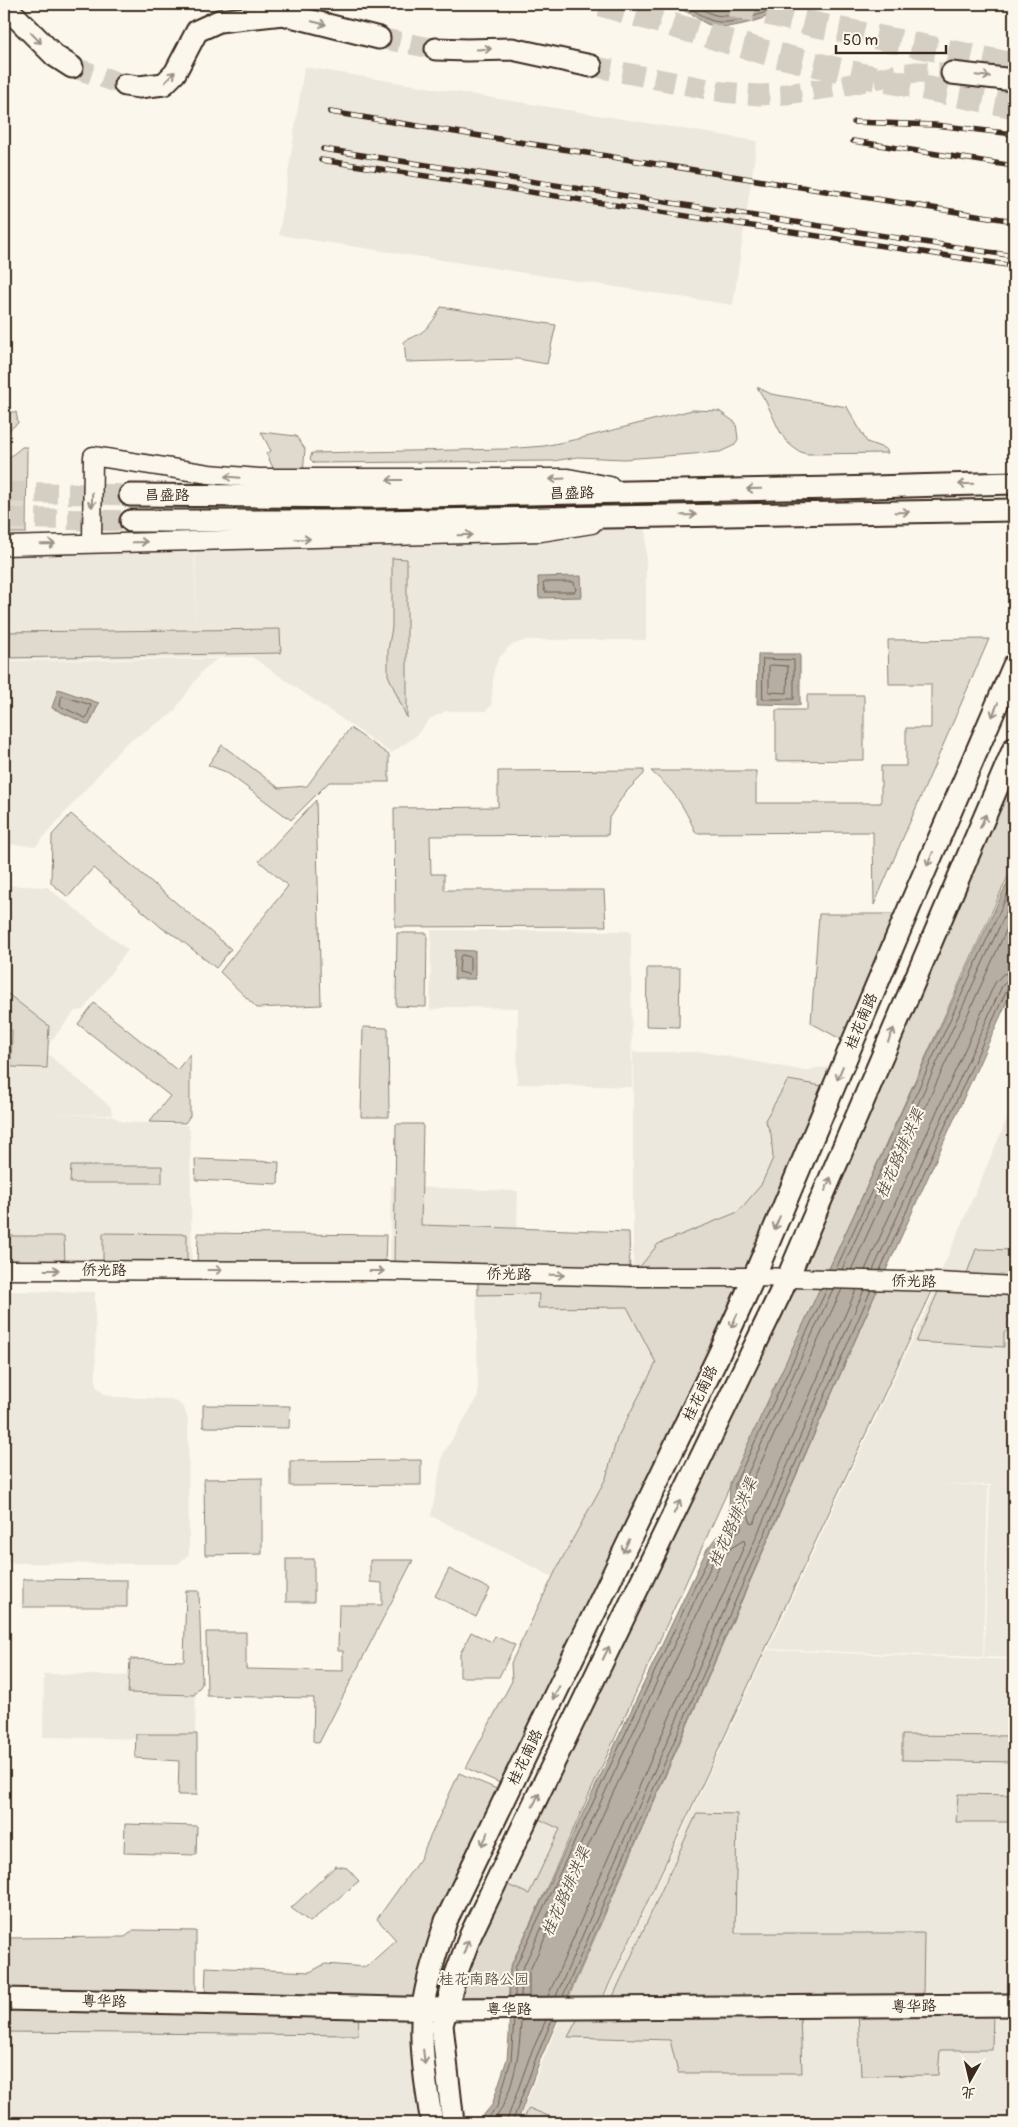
<svg xmlns="http://www.w3.org/2000/svg" width="1018" height="2127" viewBox="0 0 1018 2127" font-family="Pangolin,'LXGW WenKai TC',sans-serif">
	<style>
		.built { fill: #ede8dd }
		.green { fill: #dfd9ce; stroke: #8d8276 }
		.water { fill: #b6aea2; stroke: #85796d }
		.lines { fill: none; stroke-linecap: round; stroke-linejoin: round }
		.shore { stroke: #6c5f53; stroke-width: 1 }
		.major-tunnel { stroke: #d5cec3; stroke-width: 21; stroke-dasharray: 21 11; stroke-linecap: butt }
		.highway-tunnel { stroke: #d5cec3; stroke-width: 25; stroke-dasharray: 25 12; stroke-linecap: butt }
		.minor-casing { stroke: #3b2a1e; stroke-width: 21 }
		.major-casing { stroke: #3b2a1e; stroke-width: 25 }
		.minor { stroke: #fbf7ec; stroke-width: 18 }
		.major { stroke: #fbf7ec; stroke-width: 21 }
		.rail-casing { stroke: #3b2a1e; stroke-width: 5.5 }
		.rail { stroke: #fbf7ec; stroke-width: 4; stroke-dasharray: 11; stroke-linecap: butt }
		.oneway { stroke: #9b9085 }
		.labels { text-anchor: middle; stroke-width: 4; stroke-linejoin: round; paint-order: stroke }
		.street-label { font-size: 15px; fill: #3b2a1e; stroke: #fbf7ec }
		.park-label { font-size: 15px; fill: #64564a; stroke: #fbf7ec }
		.water-label { font-size: 16px; font-style: italic; fill: #605246; stroke: #fbf7ec }
	</style>
	<rect width="100%" height="100%" fill="#fbf7ec"/>
	<filter id="ink" filterUnits="userSpaceOnUse"><feTurbulence type="fractalNoise" baseFrequency=".02" numOctaves="2"/><feDisplacementMap in="SourceGraphic" scale="10" xChannelSelector="R" yChannelSelector="G"/><feConvolveMatrix kernelMatrix="1 2 1 2 8 2 1 2 1" color-interpolation-filters="sRGB"/></filter>
	<g filter="url(#ink)">
		<g class="built">
			<polygon points="304,67 757,141 733,305 279,235"/>
			<polygon points="646,517 646,640 527,640 511,645 499,658 494,670 491,706 485,711 446,711 430,719 415,737 391,753 252,657 4,660 4,547 194,542 196,628 195,542"/>
			<polygon points="217,659 203,670 172,714 125,744 36,846 4,844 4,661"/>
			<polygon points="4,885 47,887 128,950 83,1010 75,1011 44,1050 4,1024"/>
			<polygon points="431,930 631,931 632,1087 517,1084 518,1008 447,1007 430,1010"/>
			<polygon points="4,1025 19,1030 111,1107 112,1115 47,1114 112,1116 123,1122 187,1125 190,1131 192,1269 4,1270"/>
			<polygon points="633,1052 704,1052 805,1071 816,1068 842,1066 599,1600 431,1516 443,1454 478,1397 476,1274 633,1276"/>
			<polygon points="1014,1103 1014,1286 937,1281"/>
			<polygon points="391,1186 518,1191 516,1273 390,1271"/>
			<polygon points="939,1282 1014,1287 1014,1658 984,1657 990,1486 994,1485 937,1484 988,1486 983,1657 768,1649"/>
			<polygon points="4,1291 95,1292 96,1386 103,1393 114,1397 171,1399 179,1403 184,1408 188,1419 189,1554 178,1564 4,1563"/>
			<polygon points="767,1650 1014,1660 1014,2004 599,2009"/>
			<polygon points="44,1674 196,1677 195,1740 43,1737"/>
			<polygon points="528,1815 560,1829 529,1895 497,1881"/>
			<polygon points="4,2000 417,2010 424,2116 416,2123 4,2123"/>
			<polygon points="1014,2005 1014,2123 518,2123 563,2010"/>
		</g>
		<g class="green">
			<path d="M441,307L556,325L547,364L518,359L406,362L404,341C425,333 431,326 441,307Z"/>
			<path d="M757,387L771,394L847,407L867,442L886,449L888,453L806,454C783,446 779,429 769,408C766,401 761,394 757,387Z"/>
			<polygon points="4,397 10,412 16,412 18,423 4,434"/>
			<polygon points="692,410 719,411 736,423 738,439 735,445 720,452 624,459 578,457 553,461 314,463 310,459 312,453 505,449 544,446 578,439"/>
			<polygon points="261,432 296,436 305,449 303,474 276,474 266,453 271,451"/>
			<polygon points="22,447 27,447 26,533 4,533 4,462"/>
			<polygon points="392,558 407,559 407,718 388,675 388,650 392,627"/>
			<polygon points="280,629 281,653 4,658 4,632"/>
			<path d="M989,639L874,905L873,832L696,833C682,803 675,792 651,771H756V803H881V766H906V728H931V684H889L888,640Z"/>
			<polygon points="807,695 864,695 864,760 776,761 776,710 807,710"/>
			<polygon points="350,728 389,755 389,782 329,782 291,820 226,772 208,765 222,745 279,788 307,786"/>
			<polygon points="1014,753 1014,863 826,1276 792,1275"/>
			<polygon points="644,770 644,774 624,794 609,818 608,835 430,836 431,874 444,874 444,890 604,890 606,926 395,927 394,808 498,807 498,771"/>
			<polygon points="316,800 321,1005 257,1008 220,972 288,886 259,861"/>
			<polygon points="71,814 231,949 216,968 177,937 162,928 93,868 68,897 51,883 52,835"/>
			<polygon points="819,914 902,914 846,1042 811,1023"/>
			<polygon points="397,933 427,933 426,1007 396,1006"/>
			<polygon points="647,968 680,968 679,1027 646,1026"/>
			<polygon points="4,991 49,1026 47,1068 11,1067 12,1030 4,1030"/>
			<polygon points="94,1003 177,1070 190,1054 190,1116 185,1123 149,1122 170,1096 78,1024"/>
			<polygon points="363,1027 388,1028 389,1117 361,1117"/>
			<polygon points="788,1080 828,1087 752,1273 635,1273 658,1244 738,1212 761,1185 773,1158 771,1134 765,1120"/>
			<polygon points="396,1124 423,1124 421,1225 629,1232 630,1273 394,1267"/>
			<polygon points="195,1159 279,1162 278,1184 196,1180"/>
			<polygon points="71,1166 162,1166 162,1183 70,1183"/>
			<polygon points="103,1233 187,1234 187,1266 103,1265"/>
			<polygon points="198,1233 386,1235 385,1267 197,1266"/>
			<polygon points="4,1236 64,1236 65,1264 4,1265"/>
			<polygon points="976,1249 1014,1250 1014,1283 964,1281"/>
			<polygon points="478,1275 750,1280 507,1786 466,1768 512,1681 511,1663 557,1568 606,1478 617,1438 656,1363 627,1307 538,1308 539,1294 478,1295"/>
			<polygon points="789,1279 824,1280 510,1968 508,2007 451,2007 498,1881 529,1894 560,1829 530,1815"/>
			<polygon points="881,1281 936,1283 598,2008 564,2008"/>
			<polygon points="941,1285 1014,1289 1014,1325 1004,1333 1004,1347 916,1342"/>
			<polygon points="203,1405 290,1406 289,1428 203,1427"/>
			<polygon points="421,1460 421,1485 290,1486 290,1461"/>
			<polygon points="262,1478 262,1554 205,1555 204,1479"/>
			<rect x="286" y="1559" width="28" height="43"/>
			<polygon points="370,1560 413,1560 319,1743 313,1741 314,1698 207,1696 206,1632 246,1632 246,1669 343,1671 343,1651 338,1651 339,1605 382,1605 382,1583 370,1582"/>
			<polygon points="449,1569 490,1589 476,1617 435,1596"/>
			<polygon points="23,1579 127,1580 127,1607 23,1607"/>
			<polygon points="186,1591 199,1591 202,1684 194,1695 128,1693 130,1659 184,1661"/>
			<polygon points="471,1632 492,1642 495,1636 515,1645 499,1677 460,1677 460,1654"/>
			<polygon points="136,1734 197,1734 197,1795 178,1795 179,1761 135,1758"/>
			<polygon points="902,1735 1014,1736 1014,1762 902,1760"/>
			<polygon points="459,1773 504,1792 416,2006 205,2001 206,1967 310,1972 325,1964 366,1967 396,1940 377,1919 420,1859"/>
			<polygon points="958,1794 1014,1795 1014,1822 956,1822"/>
			<polygon points="697,1813 737,1814 735,1933 924,1933 923,1998 610,2003"/>
			<polygon points="125,1824 197,1826 196,1855 124,1853"/>
			<polygon points="336,1866 347,1868 359,1881 310,1922 291,1908"/>
			<polygon points="134,1930 196,1931 196,1997 4,1995 4,1938 125,1937"/>
			<polygon points="4,2005 359,2013 358,2035 4,2032"/>
			<polygon points="993,2010 992,2050 940,2050 938,2075 861,2076 858,2011"/>
			<polygon points="800,2013 802,2073 678,2073 670,2040 568,2037 579,2016"/>
			<polygon points="529,2108 565,2123 522,2123"/>
		</g>
		<g class="water">
			<path d="M658,4H804C778,11 732,35 707,24C700,21 694,15 687,12C678,8 667,9 658,4Z"/>
			<polygon points="581,576 582,597 539,598 538,577"/>
			<polygon points="758,654 800,654 800,705 757,704"/>
			<polygon points="58,689 99,703 89,725 52,708"/>
			<polygon points="1014,868 1014,986 869,1308 540,2060 517,2123 477,2123 492,2105 507,2059 509,2037 510,1968 707,1549 718,1535 731,1525 729,1514 730,1483"/>
			<polygon points="455,950 475,951 475,979 454,979"/>
		</g>
		<g class="lines">
			<g class="shore">
				<path d="M674,4C679,5 685,5 689,7C696,11 702,17 710,20C732,28 765,12 786,4"/>
				<path d="M695,4C700,7 706,12 712,14C731,20 752,11 769,4"/>
				<polygon points="546,582 574,582 576,590 574,592 545,592 543,584"/>
				<polygon points="763,659 794,660 794,699 763,699"/>
				<polygon points="771,665 788,666 787,693 769,692 769,667"/>
				<polygon points="63,696 91,705 87,717 85,718 60,706 61,698"/>
				<polygon points="462,955 470,957 470,972 468,974 459,972 460,958"/>
				<polyline points="836,1269 1014,880"/>
				<polyline points="842,1269 1014,895"/>
				<polyline points="851,1270 1014,913"/>
				<polyline points="865,1270 995,983 1003,974 1014,972"/>
				<polyline points="873,1270 1002,986 1007,981 1014,979"/>
				<polyline points="880,1270 1007,989 1014,986"/>
				<polyline points="842,1289 749,1488 748,1513 751,1524 754,1523 856,1290"/>
				<polyline points="556,1996 864,1290"/>
				<polyline points="563,1996 871,1290"/>
				<polyline points="515,1997 515,1968 711,1552 722,1538 736,1527 734,1513 735,1484 827,1289"/>
				<polyline points="521,1997 522,1970 716,1555 726,1543 741,1529 742,1486 833,1289"/>
				<polyline points="529,1997 529,1972 723,1559 731,1548 744,1540 745,1544 548,1996"/>
				<polyline points="484,2123 497,2107 511,2060 514,2020"/>
				<path d="M492,2123C513,2097 520,2053 521,2020"/>
				<polyline points="506,2123 530,2056 546,2020"/>
				<polyline points="512,2123 536,2058 552,2020"/>
			</g>
			<g class="major-tunnel">
				<polyline points="379,38 436,49"/>
				<polyline points="591,66 723,92 759,95 786,94 842,86 894,75 916,72 952,73"/>
				<polyline points="72,67 125,85"/>
				<polyline points="4,492 130,495"/>
				<polyline points="4,518 131,521"/>
			</g>
			<g class="highway-tunnel">
				<polyline points="601,4 764,52 860,75 1014,106"/>
				<polyline points="731,4 817,25 1014,65"/>
			</g>
			<defs>
				<g id="minor">
					<polyline points="92,543 93,456 209,474 259,478 568,478 610,486"/>
					<polyline points="4,546 541,532 592,524"/>
					<polyline points="4,1270 390,1271 633,1277 754,1277 938,1282 1014,1286"/>
				</g>
				<g id="major">
					<polyline points="4,5 55,56 72,67"/>
					<polyline points="436,49 467,50 512,49 591,66"/>
					<polyline points="952,73 1014,80"/>
					<polyline points="125,85 139,87 164,84 175,73 197,31 219,21 283,14 379,38"/>
					<polyline points="130,495 376,497 837,488 1014,483"/>
					<polyline points="131,521 377,521 1014,510"/>
					<polyline points="4,1999 445,2009 1014,2005"/>
					<path d="M432,2123C426,2088 419,2043 423,2007C427,1978 437,1950 446,1921L721,1350L754,1277L909,908L1014,665"/>
					<polyline points="453,2123 442,2025 456,1974 471,1934 788,1277 1014,748"/>
				</g>
			</defs>
			<use href="#minor" class="minor-casing"/>
			<use href="#major" class="major-casing"/>
			<use href="#minor" class="minor"/>
			<use href="#major" class="major"/>
			<defs>
				<g id="rail">
					<polyline points="330,112 1014,221"/>
					<polyline points="854,122 935,125 1014,134"/>
					<polyline points="853,141 1014,166"/>
					<polyline points="323,149 1014,256"/>
					<polyline points="321,160 1014,266"/>
				</g>
			</defs>
			<use href="#rail" class="rail-casing"/>
			<use href="#rail" class="rail"/>
		</g>
		<defs><path id="oneway-shaft" d="M-6 0H5M1.5-3L5.5 0L1.5 3" fill="none" stroke-width="1.6" stroke-linecap="round" stroke-linejoin="round" transform="scale(1.25)"/></defs>
		<g class="oneway">
			<use href="#oneway-shaft" transform="translate(319 23) rotate(14)"/>
			<use href="#oneway-shaft" transform="translate(36 38) rotate(46)"/>
			<use href="#oneway-shaft" transform="translate(484 49) rotate(-3)"/>
			<use href="#oneway-shaft" transform="translate(983 76) rotate(6)"/>
			<use href="#oneway-shaft" transform="translate(170 77) rotate(-48)"/>
			<use href="#oneway-shaft" transform="translate(232 477) rotate(-175)"/>
			<use href="#oneway-shaft" transform="translate(557 479) rotate(177)"/>
			<use href="#oneway-shaft" transform="translate(394 480) rotate(-180)"/>
			<use href="#oneway-shaft" transform="translate(966 484) rotate(178)"/>
			<use href="#oneway-shaft" transform="translate(754 489) rotate(179)"/>
			<use href="#oneway-shaft" transform="translate(92 500) rotate(91)"/>
			<use href="#oneway-shaft" transform="translate(902 512) rotate(-1)"/>
			<use href="#oneway-shaft" transform="translate(689 515) rotate(-1)"/>
			<use href="#oneway-shaft" transform="translate(465 535) rotate(-2)"/>
			<use href="#oneway-shaft" transform="translate(303 539) rotate(-1)"/>
			<use href="#oneway-shaft" transform="translate(140 542) rotate(-1)"/>
			<use href="#oneway-shaft" transform="translate(48 544) rotate(-1)"/>
			<use href="#oneway-shaft" transform="translate(995 710) rotate(113)"/>
			<use href="#oneway-shaft" transform="translate(983 821) rotate(-67)"/>
			<use href="#oneway-shaft" transform="translate(930 859) rotate(113)"/>
			<use href="#oneway-shaft" transform="translate(891 1035) rotate(-67)"/>
			<use href="#oneway-shaft" transform="translate(840 1073) rotate(113)"/>
			<use href="#oneway-shaft" transform="translate(828 1184) rotate(-67)"/>
			<use href="#oneway-shaft" transform="translate(777 1223) rotate(113)"/>
			<use href="#oneway-shaft" transform="translate(52 1270)"/>
			<use href="#oneway-shaft" transform="translate(215 1270)"/>
			<use href="#oneway-shaft" transform="translate(377 1271)"/>
			<use href="#oneway-shaft" transform="translate(557 1275) rotate(1)"/>
			<use href="#oneway-shaft" transform="translate(734 1321) rotate(115)"/>
			<use href="#oneway-shaft" transform="translate(677 1507) rotate(-64)"/>
			<use href="#oneway-shaft" transform="translate(626 1546) rotate(116)"/>
			<use href="#oneway-shaft" transform="translate(606 1653) rotate(-64)"/>
			<use href="#oneway-shaft" transform="translate(556 1693) rotate(116)"/>
			<use href="#oneway-shaft" transform="translate(536 1800) rotate(-64)"/>
			<use href="#oneway-shaft" transform="translate(485 1839) rotate(116)"/>
			<use href="#oneway-shaft" transform="translate(466 1947) rotate(-70)"/>
			<use href="#oneway-shaft" transform="translate(424 2057) rotate(84)"/>
		</g>
	</g>
	<g class="labels">
		<g class="street-label">
			<text transform="translate(572 493) rotate(-1)" y="5">昌盛路</text>
			<text x="167" y="500">昌盛路</text>
			<text transform="translate(861 1021) rotate(-67)" y="5">桂花南路</text>
			<text x="104" y="1275">侨光路</text>
			<text transform="translate(509 1274) rotate(1)" y="5">侨光路</text>
			<text transform="translate(914 1281) rotate(2)" y="5">侨光路</text>
			<text transform="translate(700 1393) rotate(-64)" y="5">桂花南路</text>
			<text transform="translate(525 1757) rotate(-64)" y="5">桂花南路</text>
			<text transform="translate(104 2001) rotate(1)" y="5">粤华路</text>
			<text transform="translate(914 2006) rotate(-1)" y="5">粤华路</text>
			<text x="509" y="2014">粤华路</text>
		</g>
		<g class="park-label">
			<text x="484" y="1984">桂花南路公园</text>
		</g>
		<g class="water-label">
			<text transform="translate(899 1153) rotate(-66)" y="6">桂花路排洪渠</text>
			<text transform="translate(732 1522) rotate(-66)" y="6">桂花路排洪渠</text>
			<text transform="translate(565 1891) rotate(-66)" y="6">桂花路排洪渠</text>
		</g>
	</g>
	<rect width="1018" height="2127" fill="none" stroke="#fbf7ec" stroke-width="20"/>
	<rect x="10" y="10" width="998" height="2107" fill="none" stroke="#3b2a1e" stroke-width="2" filter="url(#ink)"/>
	<g transform="translate(970 2080) rotate(188)" stroke="#fbf7ec" stroke-width="4" paint-order="stroke">
	<path d="M0-4L9 19L0 12L-9 19Z" fill="#3b2a1e"/>
	<text y="-8" font-size="14" font-weight="bold" text-anchor="middle" fill="#3b2a1e">北</text>
	</g>
	<path d="M836 45v8h110v-8" fill="none" stroke="#3b2a1e" stroke-width="2.5"/>
	<text x="843" y="45" font-size="15" fill="#3b2a1e" stroke="#fbf7ec" stroke-width="4" paint-order="stroke">50 m</text>
</svg>
